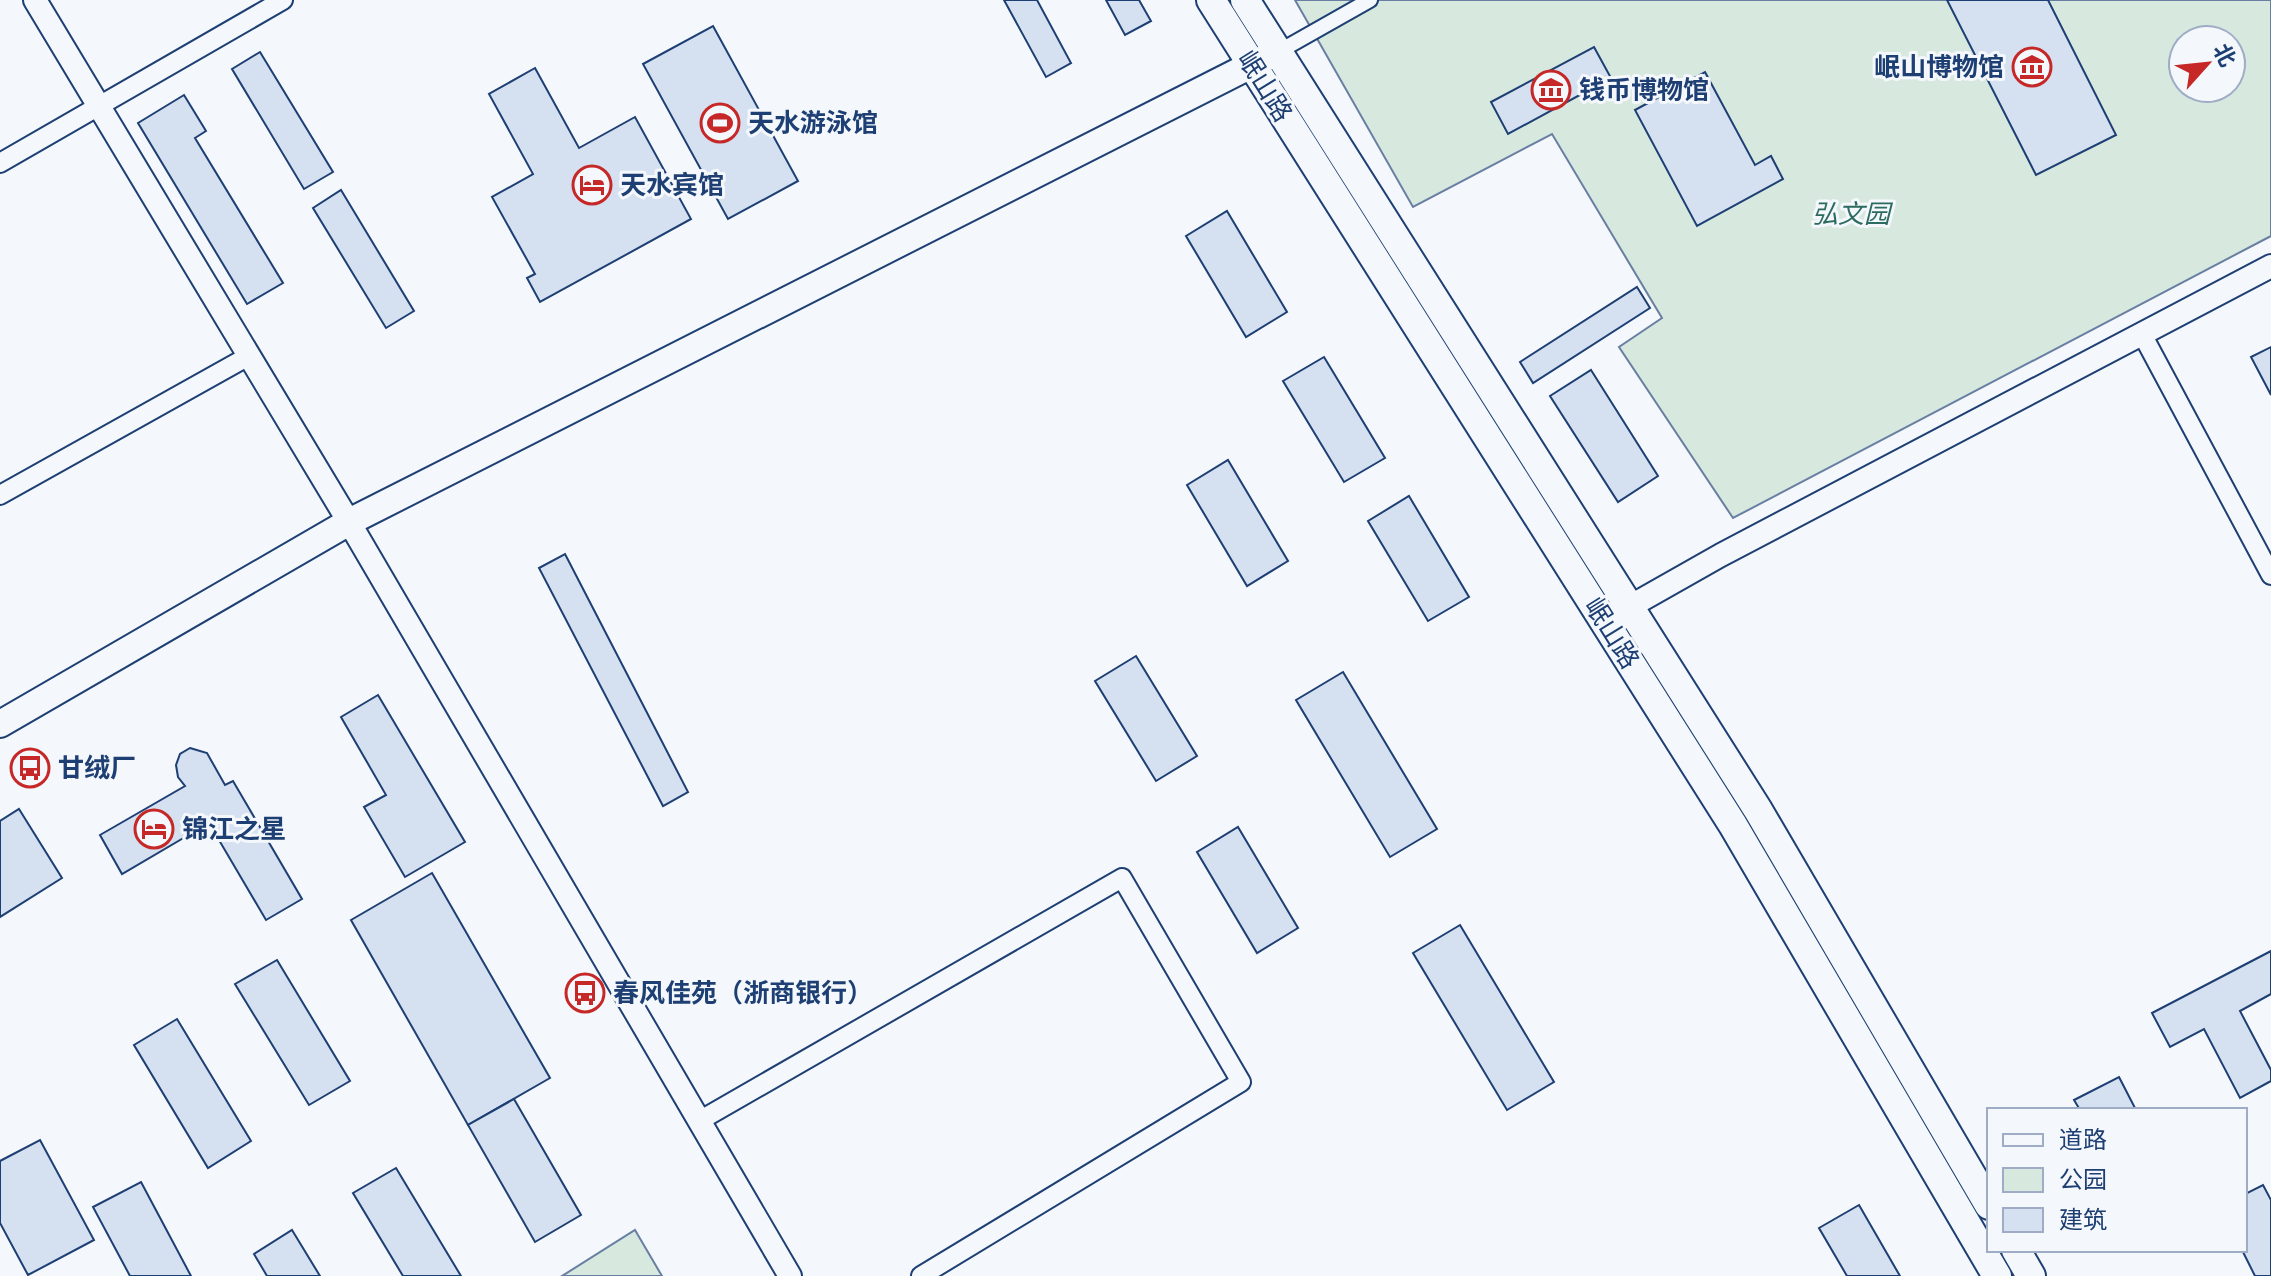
<svg xmlns="http://www.w3.org/2000/svg" width="2271" height="1276" viewBox="0 0 2271 1276" font-family="Georgia,'Noto Sans SC',serif">
	<style>
		.green { fill: #d7e8df; stroke: #687fa3; stroke-width: 2; fill-rule: evenodd }
		.building { fill: #d5e0f0; stroke: #1d3f73; stroke-width: 2 }
		.lines { fill: none; stroke-linecap: round; stroke-linejoin: round }
		.pedestrian-casing { stroke: #1d3f73; stroke-width: 18 }
		.minor-casing { stroke: #1d3f73; stroke-width: 22 }
		.tertiary-casing { stroke: #1d3f73; stroke-width: 26 }
		.secondary-casing { stroke: #1d3f73; stroke-width: 30 }
		.primary-casing { stroke: #1d3f73; stroke-width: 32 }
		.pedestrian { stroke: #f4f7fb; stroke-width: 14 }
		.minor { stroke: #f4f7fb; stroke-width: 18 }
		.tertiary { stroke: #f4f7fb; stroke-width: 22 }
		.secondary { stroke: #f4f7fb; stroke-width: 26 }
		.primary { stroke: #f4f7fb; stroke-width: 28 }
		.labels { text-anchor: middle; stroke-width: 6; stroke-linejoin: round; paint-order: stroke }
		.poi-label { font-size: 26px; font-weight: bold; fill: #1d3f73; stroke: #f4f7fb; text-anchor: start }
		.street-label { font-size: 26px; fill: #1d3f73; stroke: #f4f7fb }
		.park-label { font-size: 26px; font-style: italic; fill: #2c6c60; stroke: #f4f7fb }
	</style>
	<rect width="100%" height="100%" fill="#f4f7fb"/>
	<g class="green">
		<path d="M1295,0H2271V236L1733,518L1619,347L1662,318L1552,134L1413,207ZM2183,40H2231V88H2183Z"/>
		<polygon points="635,1230 662,1276 562,1276"/>
	</g>
	<g class="building">
		<polygon points="1004,0 1037,0 1071,63 1046,77"/>
		<polygon points="1106,0 1139,0 1151,21 1125,35"/>
		<polygon points="1947,0 2048,0 2116,135 2036,175"/>
		<polygon points="713,26 798,181 728,219 643,64"/>
		<polygon points="1594,47 1611,78 1508,134 1491,102"/>
		<polygon points="260,52 333,172 304,189 232,69"/>
		<polygon points="535,68 579,148 635,117 691,219 540,302 527,278 535,274 492,197 533,174 489,94"/>
		<polygon points="1705,72 1755,165 1771,156 1783,179 1697,226 1635,110"/>
		<polygon points="184,95 206,131 195,138 283,283 247,304 138,123"/>
		<polygon points="341,190 414,311 386,328 313,208"/>
		<polygon points="1227,211 1287,312 1246,337 1186,236"/>
		<polygon points="1637,287 1650,308 1533,383 1520,362"/>
		<polygon points="2271,347 2271,395 2251,357"/>
		<polygon points="1324,357 1385,458 1344,482 1283,381"/>
		<polygon points="1591,370 1658,476 1618,502 1550,396"/>
		<polygon points="1228,460 1288,561 1247,586 1187,485"/>
		<polygon points="1409,496 1469,597 1428,621 1368,521"/>
		<polygon points="565,554 688,792 663,806 539,568"/>
		<polygon points="1136,656 1197,756 1156,781 1095,681"/>
		<polygon points="1343,672 1437,829 1390,857 1296,700"/>
		<polygon points="378,695 465,842 405,877 364,807 386,795 341,717"/>
		<polygon points="190,748 207,753 225,785 233,781 302,899 266,920 209,823 122,874 100,835 185,786 178,777 176,765 180,754"/>
		<polygon points="19,809 62,878 0,917 0,821"/>
		<polygon points="1238,827 1298,928 1257,953 1197,852"/>
		<polygon points="432,873 550,1078 468,1125 351,920"/>
		<polygon points="1460,925 1554,1082 1507,1110 1413,953"/>
		<polygon points="2271,951 2271,994 2240,1011 2271,1070 2271,1081 2240,1098 2204,1029 2170,1047 2152,1013"/>
		<polygon points="277,960 350,1081 309,1105 235,984"/>
		<polygon points="177,1019 251,1141 208,1168 134,1045"/>
		<polygon points="2119,1077 2136,1110 2080,1110 2074,1100"/>
		<polygon points="514,1099 581,1215 535,1242 468,1125"/>
		<polygon points="40,1140 94,1240 28,1275 0,1223 0,1161"/>
		<polygon points="396,1168 461,1276 403,1276 353,1193"/>
		<polygon points="141,1182 191,1276 130,1276 93,1207"/>
		<polygon points="2263,1185 2271,1200 2271,1276 2255,1276 2242,1250 2245,1250 2245,1194"/>
		<polygon points="1859,1205 1900,1276 1847,1276 1819,1228"/>
		<polygon points="292,1230 320,1276 267,1276 254,1254"/>
	</g>
	<g class="lines">
		<defs>
			<polyline id="pedestrian" points="1278,52 1370,0"/>
			<g id="minor">
				<polyline points="0,163 283,0"/>
				<polyline points="2142,334 2271,575"/>
				<polyline points="0,495 247,357"/>
				<polyline points="699,1121 1122,878 1241,1082 921,1276"/>
			</g>
			<g id="tertiary">
				<polyline points="35,0 349,522 790,1276"/>
				<polyline points="1615,615 1721,555 2271,266"/>
			</g>
			<polyline id="secondary" points="0,724 349,522 1271,55"/>
			<g id="primary">
				<polyline points="1211,0 1733,825 1997,1276"/>
				<polyline points="1245,0 1758,810 1989,1205"/>
				<polyline points="2016,1250 2031,1276"/>
			</g>
		</defs>
		<use href="#pedestrian" class="pedestrian-casing"/>
		<use href="#minor" class="minor-casing"/>
		<use href="#tertiary" class="tertiary-casing"/>
		<use href="#secondary" class="secondary-casing"/>
		<use href="#primary" class="primary-casing"/>
		<use href="#pedestrian" class="pedestrian"/>
		<use href="#minor" class="minor"/>
		<use href="#tertiary" class="tertiary"/>
		<use href="#secondary" class="secondary"/>
		<use href="#primary" class="primary"/>
	</g>
	<defs>
		<symbol id="museum-ring" viewBox="-11 -11 22 22"><circle r="9.5" fill="#f4f7fb" stroke="#c62828" stroke-width="1.5"/><path d="M0-6L6-3V-2H-6V-3ZM-5-1h2V3h-2ZM-1-1h2V3h-2ZM3-1h2V3H3ZM-6 4H6V6H-6Z" fill="#c62828"/></symbol>
		<symbol id="stadium-ring" viewBox="-11 -11 22 22"><circle r="9.5" fill="#f4f7fb" stroke="#c62828" stroke-width="1.5"/><path d="M0-5a6.5 5 0 1 0 0 10a6.5 5 0 1 0 0-10ZM-3.5-1.8h7v3.6h-7Z" fill="#c62828"/></symbol>
		<symbol id="hotel-ring" viewBox="-11 -11 22 22"><circle r="9.5" fill="#f4f7fb" stroke="#c62828" stroke-width="1.5"/><path d="M-6-4.5h1.5V1H6V5H4.5V3h-9V5H-6ZM-4 0a1.8 1.8 0 1 1 3.6 0ZM.5 0V-2.5h3Q6-2.5 6 0Z" fill="#c62828"/></symbol>
		<symbol id="bus-ring" viewBox="-11 -11 22 22"><circle r="9.5" fill="#f4f7fb" stroke="#c62828" stroke-width="1.5"/><path d="M-5-6H5V4H4V6H2V4H-2V6H-4V4H-5ZM-3.5-4V0h7V-4ZM-3.5 1.2v1.5H-2V1.2ZM2 1.2v1.5H3.5V1.2Z" fill="#c62828"/></symbol>
	</defs>
	<g fill-rule="evenodd">
		<use href="#museum-ring" x="2010" y="45" width="44" height="44"/>
		<use href="#museum-ring" x="1529" y="68" width="44" height="44"/>
		<use href="#stadium-ring" x="698" y="101" width="44" height="44"/>
		<use href="#hotel-ring" x="570" y="163" width="44" height="44"/>
		<use href="#bus-ring" x="8" y="746" width="44" height="44"/>
		<use href="#hotel-ring" x="132" y="807" width="44" height="44"/>
		<use href="#bus-ring" x="563" y="971" width="44" height="44"/>
	</g>
	<g class="labels">
		<g class="poi-label">
			<text x="2004" y="76" text-anchor="end">岷山博物馆</text>
			<text x="1579" y="99">钱币博物馆</text>
			<text x="748" y="132">天水游泳馆</text>
			<text x="620" y="194">天水宾馆</text>
			<text x="58" y="777">甘绒厂</text>
			<text x="182" y="838">锦江之星</text>
			<text x="613" y="1002">春风佳苑（浙商银行）</text>
		</g>
		<g class="street-label">
			<text transform="translate(1265 86) rotate(58)" y="9">岷山路</text>
			<text transform="translate(1612 633) rotate(58)" y="9">岷山路</text>
		</g>
		<g class="park-label">
			<text x="1851" y="223">弘文园</text>
		</g>
	</g>
	<rect x="1987" y="1108" width="260" height="144" fill="#f4f7fb" stroke="#9eadc5" stroke-width="2"/>
	<rect x="2003" y="1134" width="40" height="12" fill="#f4f7fb" stroke="#9eadc5" stroke-width="2"/>
	<text x="2059" y="1148" font-size="24" fill="#1d3f73">道路</text>
	<rect x="2003" y="1168" width="40" height="24" fill="#d7e8df" stroke="#9eadc5" stroke-width="2"/>
	<text x="2059" y="1188" font-size="24" fill="#1d3f73">公园</text>
	<rect x="2003" y="1208" width="40" height="24" fill="#d5e0f0" stroke="#9eadc5" stroke-width="2"/>
	<text x="2059" y="1228" font-size="24" fill="#1d3f73">建筑</text>
	<g transform="translate(2207 64) rotate(63)"><circle r="38" fill="#f4f7fb" stroke="#9eadc5" stroke-width="2"/>
	<path d="M0-6L14 30L0 20L-14 30Z" fill="#c62828"/>
	<text y="-12" font-size="22" font-weight="bold" text-anchor="middle" fill="#1d3f73">北</text>
	</g>
</svg>
